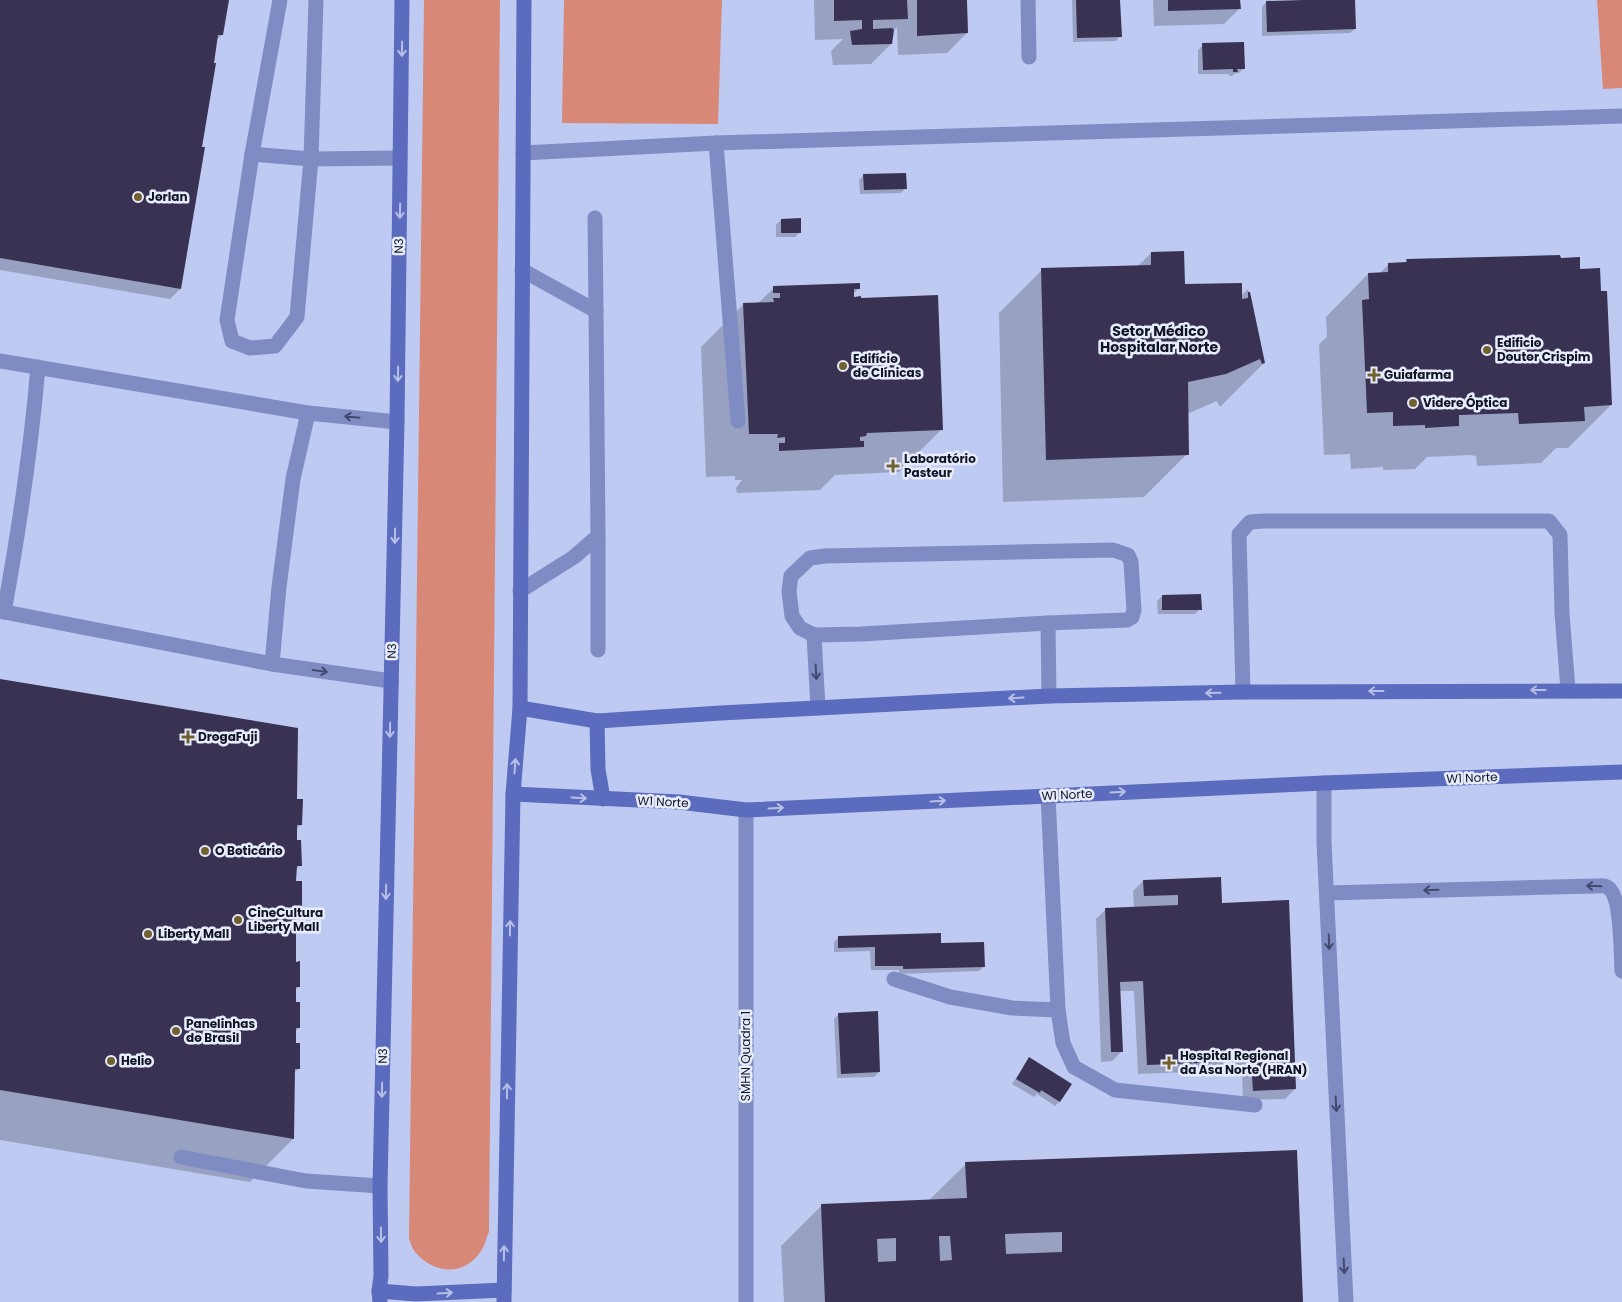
<svg xmlns="http://www.w3.org/2000/svg" width="1622" height="1302" viewBox="0 0 1622 1302" font-family="Poppins,sans-serif">
	<style>
		.green { fill: #d88876 }
		.shadow { fill: #0003 }
		.building { fill: #393253; fill-rule: evenodd }
		.lines { fill: none; stroke-linecap: round; stroke-linejoin: round }
		.lane { stroke: #7f8cc4; stroke-width: 15 }
		.secondary { stroke: #5b6bbd; stroke-width: 15 }
		.oneway { stroke: #b6bfe6 }
		.oneway2 { stroke: #424a6b }
		.poi-dot { fill: #70612f; stroke: #e7ecfc; stroke-width: 2 }
		.labels { text-anchor: middle; stroke-width: 5; stroke-linejoin: round; paint-order: stroke }
		.poi-label { font-size: 12px; font-weight: bold; fill: #111422; stroke: #e7ecfc; text-anchor: start }
		.street-label { font-size: 12px; fill: #111422; stroke: #e7ecfc }
		.neighbourhood-label { font-size: 14px; font-weight: bold; fill: #111422; stroke: #e7ecfc }
	</style>
	<rect width="100%" height="100%" fill="#bfcaf2"/>
	<g class="green">
		<path d="M424,0H500L489,1232C486,1238 485,1246 481,1251C464,1277 434,1274 415,1252C412,1248 410,1242 409,1238Z"/>
		<polygon points="564,0 722,0 718,124 562,123"/>
		<polygon points="1597,0 1622,0 1622,88 1603,89"/>
	</g>
	<g class="shadow">
		<polygon points="0,0 228,0 222,35 216,40 180,289 170,299 0,270"/>
		<polygon points="814,0 966,0 967,33 947,53 898,55 897,27 892,32 891,44 871,64 833,65 831,51 843,39 815,40"/>
		<polygon points="1072,0 1119,0 1120,36 1116,41 1073,42"/>
		<polygon points="1153,0 1239,0 1239,9 1224,24 1154,26"/>
		<polygon points="1354,0 1355,29 1350,33 1262,36 1262,7 1266,2"/>
		<polygon points="1203,45 1243,69 1239,73 1234,74 1232,76 1229,76 1229,74 1198,74 1198,50"/>
		<polygon points="864,175 906,188 901,193 860,194 859,180"/>
		<polygon points="781,220 800,232 795,237 776,237 776,225"/>
		<polygon points="1151,253 1184,285 1241,296 1248,289 1264,363 1221,406 1219,406 1217,401 1187,414 1187,454 1144,497 1003,502 999,313 1042,270 1138,266"/>
		<polygon points="1560,259 1578,271 1611,405 1568,448 1556,448 1541,463 1477,466 1476,456 1471,455 1427,457 1415,469 1383,470 1383,467 1351,469 1350,454 1324,455 1319,344 1327,337 1326,317 1368,274 1379,274 1389,264 1404,264 1407,260"/>
		<polygon points="774,288 859,288 853,294 853,298 942,429 899,472 835,475 820,490 737,493 736,488 742,480 735,480 735,476 706,477 701,347 744,304 758,303"/>
		<polygon points="1162,596 1200,609 1195,614 1158,614 1157,601"/>
		<polygon points="0,680 296,800 301,824 296,830 300,865 295,870 295,882 301,906 295,912 295,963 299,987 294,991 299,1028 294,1032 299,1068 294,1073 293,1139 250,1182 0,1140"/>
		<polygon points="1143,881 1220,904 1295,1089 1285,1099 1243,1100 1242,1070 1138,1074 1134,991 1119,991 1122,1051 1112,1061 1101,1062 1096,919 1106,909 1134,908 1133,891"/>
		<polygon points="839,937 940,945 984,966 979,971 899,974 899,970 871,970 870,951 834,952 834,942"/>
		<polygon points="839,1014 879,1072 874,1077 837,1078 834,1019"/>
		<polygon points="1029,1059 1060,1101 1055,1106 1037,1094 1034,1097 1012,1084"/>
		<polygon points="966,1164 1302,1302 784,1302 781,1246 822,1205 928,1201"/>
	</g>
	<g class="building">
		<polygon points="0,0 229,0 223,35 218,35 214,63 216,63 202,147 205,147 181,289 0,258"/>
		<polygon points="834,0 907,0 908,19 873,20 873,29 892,28 894,30 892,44 852,45 850,31 862,29 862,20 834,21"/>
		<polygon points="917,0 967,0 968,33 917,36"/>
		<polygon points="1076,0 1120,0 1122,37 1077,38"/>
		<polygon points="1168,0 1240,0 1241,9 1168,11"/>
		<polygon points="1303,0 1355,0 1356,29 1267,32 1266,1"/>
		<polygon points="1244,42 1245,69 1237,69 1238,72 1233,72 1233,69 1203,70 1202,43"/>
		<polygon points="906,173 907,189 864,190 863,174"/>
		<polygon points="801,218 801,233 781,233 781,219"/>
		<polygon points="1184,251 1185,284 1242,283 1242,299 1248,298 1248,292 1250,292 1265,363 1262,364 1260,359 1226,374 1188,382 1189,455 1046,460 1041,268 1151,265 1151,252"/>
		<polygon points="1560,255 1561,258 1580,257 1580,269 1600,268 1601,291 1607,291 1612,405 1584,407 1585,421 1519,424 1518,413 1461,415 1459,415 1459,426 1441,427 1425,428 1425,425 1393,426 1393,412 1367,413 1362,300 1369,299 1368,273 1388,272 1388,263 1407,262 1406,259"/>
		<polygon points="860,283 860,289 854,289 854,297 861,296 861,298 938,295 943,430 867,433 866,436 860,437 860,441 864,441 864,447 779,451 779,443 785,443 785,437 777,438 778,434 749,434 743,303 774,302 773,298 780,298 780,293 773,293 773,286"/>
		<polygon points="1201,594 1202,610 1162,610 1162,595"/>
		<polygon points="0,679 298,728 297,799 303,799 302,825 297,825 297,840 301,840 302,866 297,866 296,881 302,881 302,906 296,907 296,962 300,961 300,987 296,987 296,1002 300,1002 300,1028 296,1028 296,1043 300,1043 300,1069 295,1069 294,1139 0,1090"/>
		<polygon points="1221,877 1222,903 1289,900 1296,1089 1253,1091 1251,1061 1147,1065 1143,981 1120,982 1123,1052 1111,1052 1105,908 1178,905 1178,895 1144,896 1143,880"/>
		<polygon points="941,933 941,943 984,942 985,967 903,969 903,966 875,966 875,947 838,948 838,936"/>
		<polygon points="878,1011 880,1072 841,1074 838,1013"/>
		<polygon points="1029,1057 1072,1084 1060,1102 1041,1090 1040,1093 1016,1079"/>
		<path d="M1297,1150L1303,1302H825L821,1204L967,1198L965,1162ZM1062,1232V1252L1006,1254L1005,1234ZM939,1236H950L952,1260L940,1261ZM896,1238V1261L878,1262L877,1239Z"/>
	</g>
	<g class="lines">
		<g class="lane">
			<polyline points="280,0 252,154 227,320 232,341 250,348 275,346 297,317 311,159 316,0"/>
			<polyline points="1028,0 1029,57"/>
			<polyline points="716,143 738,421"/>
			<polyline points="523,153 716,143 1622,116"/>
			<polyline points="252,154 311,159 400,158"/>
			<polyline points="595,218 596,311"/>
			<polyline points="0,361 308,413 397,422"/>
			<polyline points="598,536 598,650"/>
			<polygon points="1113,550 1128,555 1131,562 1134,610 1132,617 1127,620 1048,623 861,634 814,635 800,628 792,616 789,591 791,576 810,558 825,556"/>
			<polyline points="520,591 574,557 598,536 596,311 522,270"/>
			<polyline points="0,611 272,664 391,681"/>
			<path d="M4,612C19,530 31,449 38,367"/>
			<polyline points="1048,623 1049,696"/>
			<polyline points="814,635 818,708"/>
			<polyline points="272,664 279,587 293,479 308,413"/>
			<polyline points="1243,692 1239,534 1250,522 1263,521 1549,521 1560,535 1562,613 1568,690"/>
			<polyline points="1324,783 1324,842 1346,1302"/>
			<polyline points="1048,795 1058,1010 1063,1043 1074,1067 1115,1090 1255,1105"/>
			<polyline points="746,810 746,1302"/>
			<path d="M1327,893L1595,886C1598,886 1604,885 1607,887C1622,894 1621,955 1622,971"/>
			<polyline points="894,979 950,997 1012,1008 1058,1010"/>
			<polyline points="181,1157 306,1181 380,1186"/>
		</g>
		<g class="secondary">
			<polyline points="520,708 597,721 721,713 1049,696 1243,692 1622,691"/>
			<polyline points="597,721 598,769 603,799"/>
			<polyline points="513,794 679,802 746,810 1324,783 1622,772"/>
			<polyline points="379,1291 416,1294 504,1290"/>
			<polyline points="380,1302 379,1291 381,1276 380,1186 397,422 402,0"/>
			<polyline points="504,1302 513,794 520,708 524,0"/>
		</g>
	</g>
	<defs><path id="oneway-shaft" d="M-6 0H5M1.5-3L5.5 0L1.5 3" fill="none" stroke-width="1.6" stroke-linecap="round" stroke-linejoin="round" transform="scale(1.25)"/></defs>
	<g class="oneway">
		<use href="#oneway-shaft" transform="translate(402 49) rotate(91)"/>
		<use href="#oneway-shaft" transform="translate(400 211) rotate(91)"/>
		<use href="#oneway-shaft" transform="translate(398 374) rotate(91)"/>
		<use href="#oneway-shaft" transform="translate(395 536) rotate(91)"/>
		<use href="#oneway-shaft" transform="translate(1538 690) rotate(180)"/>
		<use href="#oneway-shaft" transform="translate(1376 691) rotate(180)"/>
		<use href="#oneway-shaft" transform="translate(1213 693) rotate(179)"/>
		<use href="#oneway-shaft" transform="translate(1016 698) rotate(177)"/>
		<use href="#oneway-shaft" transform="translate(390 730) rotate(91)"/>
		<use href="#oneway-shaft" transform="translate(515 766) rotate(-86)"/>
		<use href="#oneway-shaft" transform="translate(1118 792) rotate(-3)"/>
		<use href="#oneway-shaft" transform="translate(579 798) rotate(3)"/>
		<use href="#oneway-shaft" transform="translate(938 801) rotate(-3)"/>
		<use href="#oneway-shaft" transform="translate(776 808) rotate(-3)"/>
		<use href="#oneway-shaft" transform="translate(386 892) rotate(91)"/>
		<use href="#oneway-shaft" transform="translate(510 928) rotate(-89)"/>
		<use href="#oneway-shaft" transform="translate(382 1090) rotate(91)"/>
		<use href="#oneway-shaft" transform="translate(507 1091) rotate(-89)"/>
		<use href="#oneway-shaft" transform="translate(381 1235) rotate(89)"/>
		<use href="#oneway-shaft" transform="translate(504 1253) rotate(-89)"/>
		<use href="#oneway-shaft" transform="translate(445 1293) rotate(-3)"/>
	</g>
	<g class="oneway2">
		<use href="#oneway-shaft" transform="translate(352 417) rotate(-174)"/>
		<use href="#oneway-shaft" transform="translate(320 671) rotate(8)"/>
		<use href="#oneway-shaft" transform="translate(816 672) rotate(87)"/>
		<use href="#oneway-shaft" transform="translate(1594 886) rotate(-178)"/>
		<use href="#oneway-shaft" transform="translate(1431 890) rotate(178)"/>
		<use href="#oneway-shaft" transform="translate(1329 942) rotate(88)"/>
		<use href="#oneway-shaft" transform="translate(1336 1104) rotate(87)"/>
		<use href="#oneway-shaft" transform="translate(1344 1266) rotate(87)"/>
	</g>
	<g class="poi-dot">
		<circle cx="138" cy="197" r="5"/>
		<circle cx="1487" cy="350" r="5"/>
		<circle cx="843" cy="366" r="5"/>
		<path d="M1371.5 367.5h5v5h5v5h-5v5h-5v-5h-5v-5h5z"/>
		<circle cx="1413" cy="403" r="5"/>
		<path d="M890.5 458.5h5v5h5v5h-5v5h-5v-5h-5v-5h5z"/>
		<path d="M185.5 729.5h5v5h5v5h-5v5h-5v-5h-5v-5h5z"/>
		<circle cx="205" cy="851" r="5"/>
		<circle cx="238" cy="920" r="5"/>
		<circle cx="148" cy="934" r="5"/>
		<circle cx="176" cy="1031" r="5"/>
		<circle cx="111" cy="1061" r="5"/>
		<path d="M1166.5 1055.5h5v5h5v5h-5v5h-5v-5h-5v-5h5z"/>
	</g>
	<g class="labels">
		<g class="poi-label">
			<text x="148" y="201">Jorlan</text>
			<text x="1497" y="347">Edificio<tspan x="1497" dy="14">Doutor Crispim</tspan></text>
			<text x="853" y="363">Edifício<tspan x="853" dy="14">de Clínicas</tspan></text>
			<text x="1384" y="379">Guiafarma</text>
			<text x="1423" y="407">Videre Óptica</text>
			<text x="904" y="463">Laboratório<tspan x="904" dy="14">Pasteur</tspan></text>
			<text x="198" y="741">DrogaFuji</text>
			<text x="215" y="855">O Boticário</text>
			<text x="248" y="917">CineCultura<tspan x="248" dy="14">Liberty Mall</tspan></text>
			<text x="158" y="938">Liberty Mall</text>
			<text x="186" y="1028">Panelinhas<tspan x="186" dy="14">do Brasil</tspan></text>
			<text x="1180" y="1060">Hospital Regional<tspan x="1180" dy="14">da Asa Norte (HRAN)</tspan></text>
			<text x="121" y="1065">Helio</text>
		</g>
		<g class="street-label">
			<text transform="translate(399 246) rotate(-89)" y="4">N3</text>
			<text transform="translate(392 651) rotate(-89)" y="4">N3</text>
			<text transform="translate(1472 778) rotate(-2)" y="4">W1 Norte</text>
			<text transform="translate(1067 795) rotate(-3)" y="4">W1 Norte</text>
			<text transform="translate(663 802) rotate(3)" y="4">W1 Norte</text>
			<text transform="translate(383 1056) rotate(-89)" y="4">N3</text>
			<text transform="translate(746 1056) rotate(-90)" y="4">SMHN Quadra 1</text>
		</g>
		<g class="neighbourhood-label">
			<text x="1159" y="336">Setor Médico<tspan x="1159" dy="16">Hospitalar Norte</tspan></text>
		</g>
	</g>
</svg>
